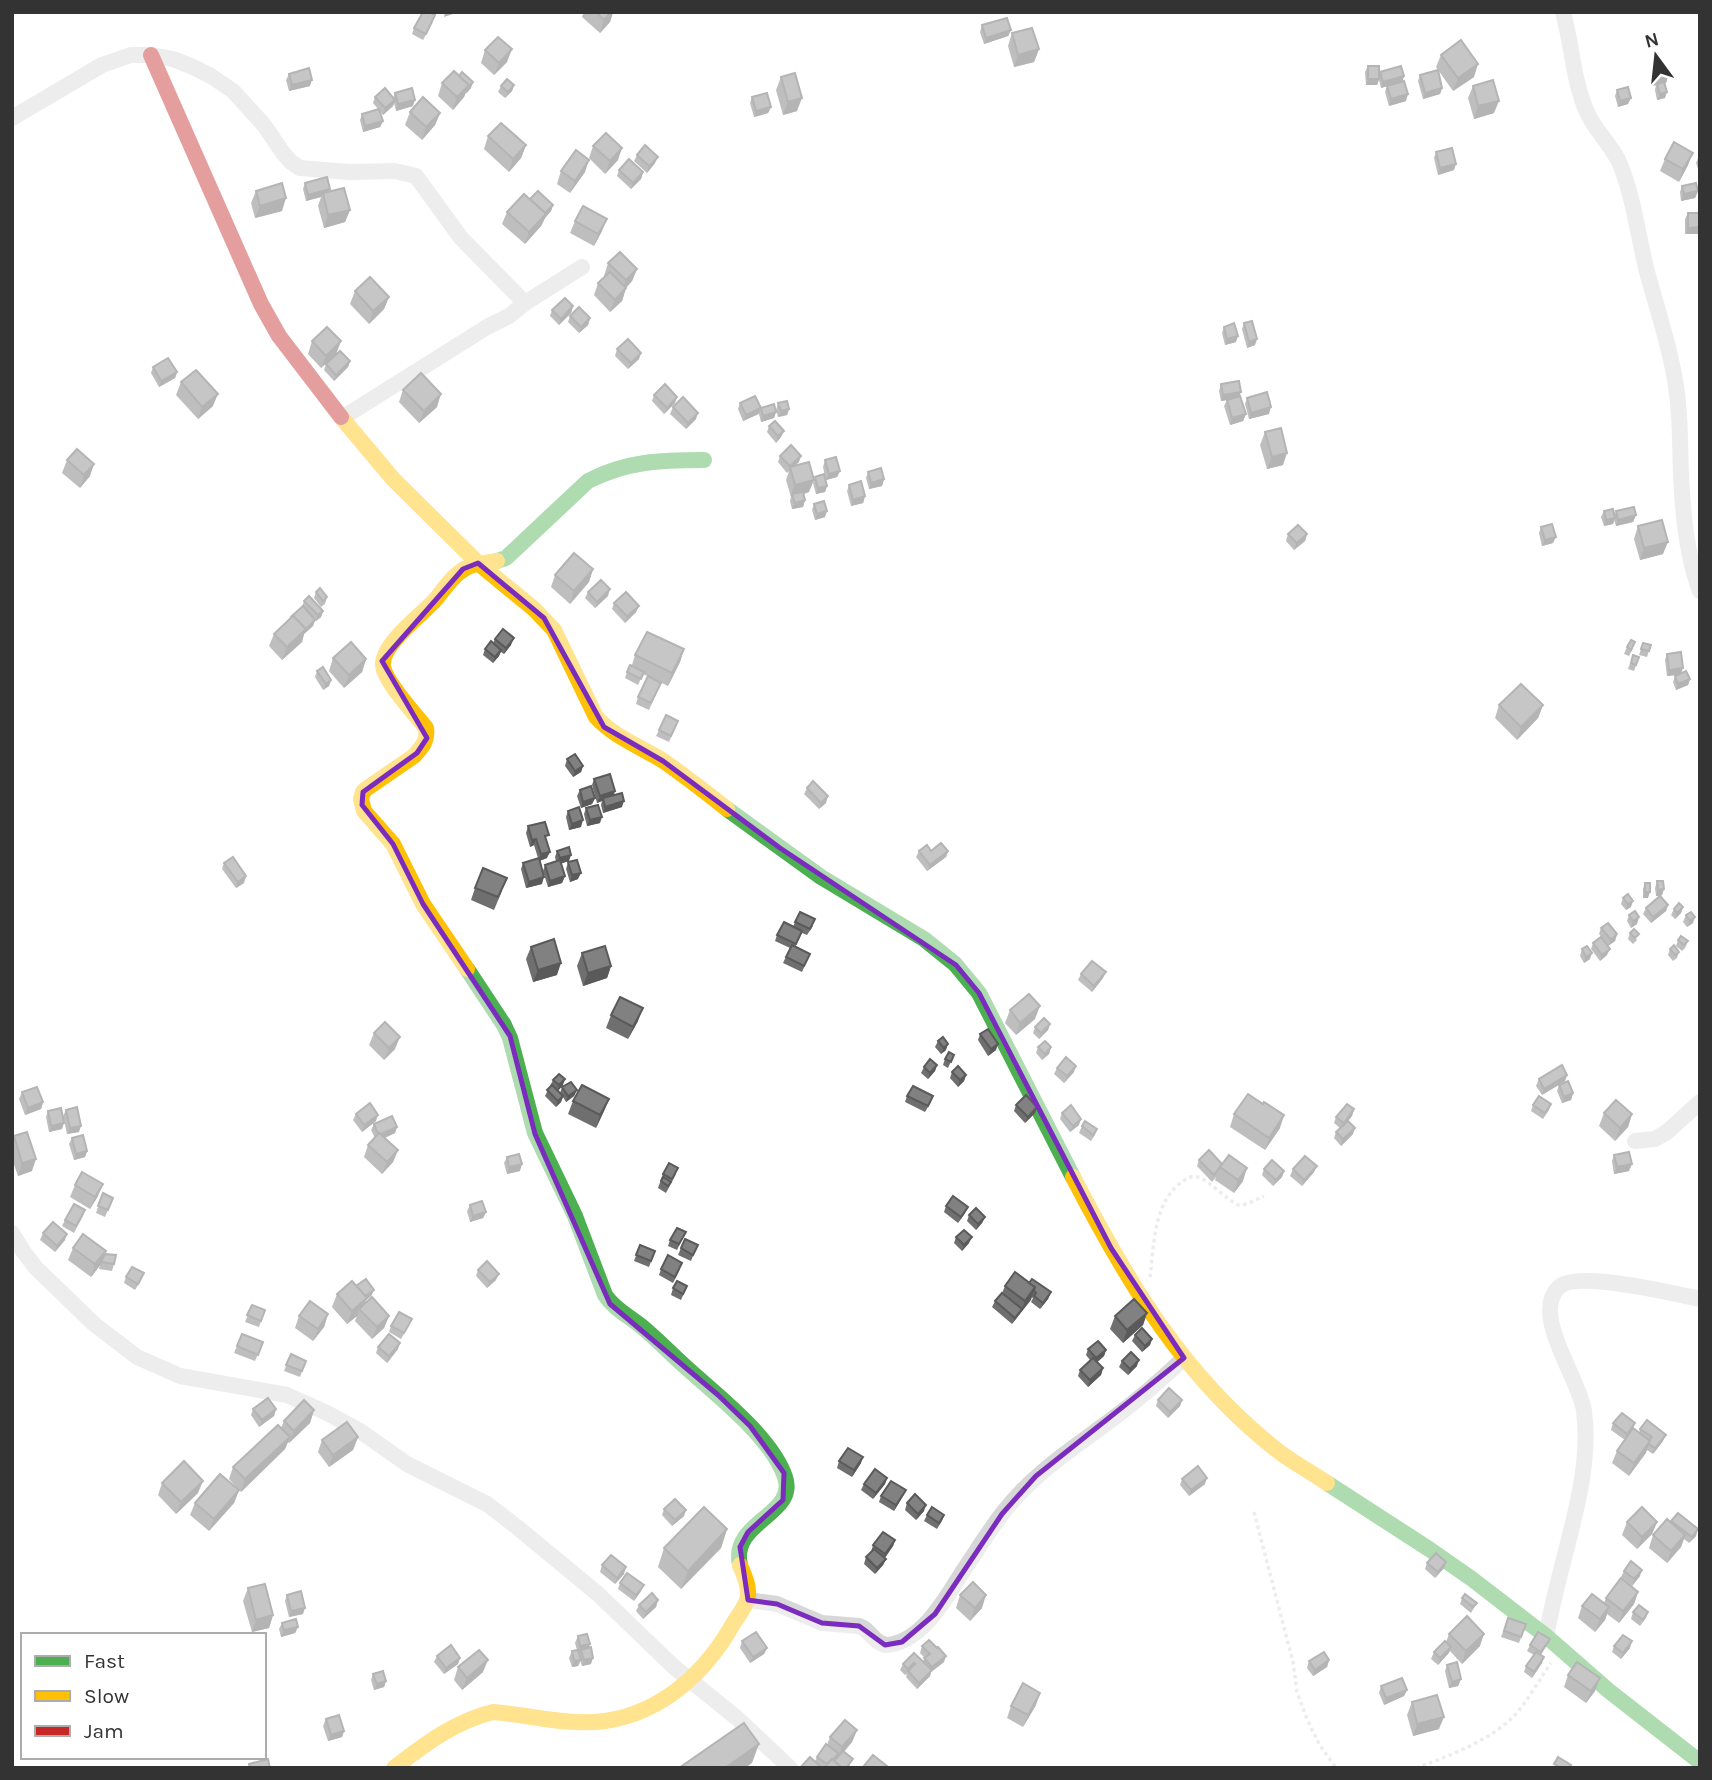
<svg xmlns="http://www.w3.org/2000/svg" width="1712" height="1780" viewBox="0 0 1712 1780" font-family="Karla,sans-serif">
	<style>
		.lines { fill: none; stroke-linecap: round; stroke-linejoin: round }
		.path { stroke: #d6d6d6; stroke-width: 3.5; stroke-dasharray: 3.5 3.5; stroke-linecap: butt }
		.street { stroke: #d7d7d7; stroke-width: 16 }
		.fast { stroke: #4caf50; stroke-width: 16 }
		.slow { stroke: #ffc107; stroke-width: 16 }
		.jam { stroke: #c62828; stroke-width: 16 }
		.wall { fill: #6f6f6f }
		.shaded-wall { fill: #5a5a5a }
		.building { fill: #818181; stroke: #5a5a5a; stroke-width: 2 }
		.marked { fill: none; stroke: #7b2cbf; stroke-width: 5; stroke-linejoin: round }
	</style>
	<rect width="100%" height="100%" fill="#fff"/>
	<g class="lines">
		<g class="path">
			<path d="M1150,1277C1154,1247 1153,1207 1178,1185C1184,1180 1190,1175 1198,1177C1207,1179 1226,1199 1238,1205L1247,1204L1264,1196"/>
			<polyline points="1254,1512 1293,1662 1297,1692 1307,1719 1319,1744 1336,1768"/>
			<path d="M1416,1768C1447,1757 1489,1741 1513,1717C1526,1704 1540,1678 1551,1663"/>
		</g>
		<g class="street">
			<path d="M1563,12C1572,45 1573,79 1586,110C1594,130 1612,145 1620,164C1634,199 1638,236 1647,272C1657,308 1669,344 1675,380C1682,417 1679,455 1682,492C1684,525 1688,560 1700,591"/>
			<polyline points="12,118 102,65 131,55 151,55 173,59 193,67 211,76 233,91 264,125 283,153 291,162 300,168 349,172 395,171 416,176 461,238 525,303"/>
			<polyline points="342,418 487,327 509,316 525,303 582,267"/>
			<polyline points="1635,1141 1655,1139 1667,1132 1700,1102"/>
			<polyline points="12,1233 23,1251 36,1268 94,1324 137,1357 180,1376 287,1395 327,1413 360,1431 407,1464 487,1504 517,1527 598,1594 674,1667 738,1719 790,1768"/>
			<path d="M748,1600L777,1604L822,1623L859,1626L865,1629L877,1641L885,1645C921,1644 946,1598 963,1571C976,1552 988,1532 1002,1514C1034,1472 1074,1448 1115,1417C1139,1399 1162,1379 1184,1358"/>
			<path d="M1546,1636C1552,1606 1559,1577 1567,1547C1578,1503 1590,1457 1584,1411C1580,1379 1530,1314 1559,1287C1578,1270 1674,1294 1700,1299"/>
		</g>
		<g class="fast">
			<path d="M497,561L506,558L588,481C627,461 661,460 704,460"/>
			<polyline points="727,809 821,877 924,939 955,964 979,993 1073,1177"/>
			<path d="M467,969L504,1025L510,1038L535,1133L575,1216L605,1295C614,1309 629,1316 641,1326C658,1340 673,1356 689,1370C719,1397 772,1438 785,1477C798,1515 730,1521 740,1565"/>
			<polyline points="1327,1483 1429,1549 1472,1579 1546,1636 1609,1691 1700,1762"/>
		</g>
		<g class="slow">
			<path d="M341,417L393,479L478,563L534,609L554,630L596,717C615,738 642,747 665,762C686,777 707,793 727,809"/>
			<path d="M467,969L423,904L393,844L364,811L361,799L363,792L366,789L414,756C422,747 428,741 426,728C415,714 385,682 383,666C380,645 423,614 436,599C445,588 453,575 466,568C475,563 487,563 497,561"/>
			<path d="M1073,1177C1128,1283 1185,1380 1282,1454C1296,1464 1312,1473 1327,1483"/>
			<path d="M394,1768C424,1745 455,1721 493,1712C530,1715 568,1726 605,1721C662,1713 706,1672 733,1624C738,1616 747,1605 748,1596C749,1585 744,1575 740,1565"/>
		</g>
		<polyline class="jam" points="151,55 261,304 279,336 341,417"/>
	</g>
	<g class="wall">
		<polygon points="584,12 613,12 610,22 600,33 582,17"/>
		<polygon points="433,22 423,40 412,34 414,28"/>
		<polygon points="982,25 1011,30 1008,36 984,44 980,32"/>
		<polygon points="1012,33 1039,49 1034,62 1014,67 1008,46"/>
		<polygon points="485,50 507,62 494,75 481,63"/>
		<polygon points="1441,55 1474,77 1453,91 1436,67"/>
		<polygon points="1368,66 1379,75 1380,72 1404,76 1402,82 1406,101 1389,106 1385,92 1387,86 1381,88 1379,80 1377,85 1366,85 1365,72"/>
		<polygon points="289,74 310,86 289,91 286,80"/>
		<polygon points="1653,74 1668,76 1666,83 1665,83 1665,98 1657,100 1655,90 1656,85 1652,86 1651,80"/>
		<polygon points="1420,75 1442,88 1440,94 1423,99 1418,81"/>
		<polygon points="459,76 471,88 465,94 464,97 453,110 438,96 442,83"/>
		<polygon points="781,77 797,111 783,115 776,90"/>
		<polygon points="514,85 512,91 505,98 498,92 501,86"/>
		<polygon points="1473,86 1494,113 1474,119 1468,98"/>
		<polygon points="1617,90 1628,104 1618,107 1615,96"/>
		<polygon points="395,93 413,106 396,111 394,103 393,106 383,115 380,111 383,121 380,127 363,132 360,120 362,114 378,109 373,103 375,97 393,98"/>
		<polygon points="752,97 771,107 768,113 754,117 750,103"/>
		<polygon points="410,112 440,113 435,125 422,140 405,125"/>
		<polygon points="488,136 526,145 521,158 509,172 484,149"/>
		<polygon points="593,146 618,160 605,174 589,158"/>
		<polygon points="1436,152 1454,170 1438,175 1434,158"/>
		<polygon points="1700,153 1700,175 1696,163"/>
		<polygon points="637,155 655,163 647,173 634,161"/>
		<polygon points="1665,159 1688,165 1679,182 1660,171"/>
		<polygon points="619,170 643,172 641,179 631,189 617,176"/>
		<polygon points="561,171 585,172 570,193 557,184"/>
		<polygon points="305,183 330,189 329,192 350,210 345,222 324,228 318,206 321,197 306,201 303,189"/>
		<polygon points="1682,186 1698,191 1695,198 1681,201 1680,192"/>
		<polygon points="256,191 282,211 255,218 251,203"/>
		<polygon points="530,200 553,205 551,211 545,218 541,226 525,244 502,224 507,212"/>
		<polygon points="1688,213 1700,213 1685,234 1685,219"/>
		<polygon points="575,221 602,231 594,246 570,233"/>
		<polygon points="608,263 637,269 632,281 626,288 622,301 610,312 594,295 598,283 605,276 604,276"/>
		<polygon points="355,291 389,297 384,309 369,324 350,304"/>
		<polygon points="573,306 571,313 559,325 550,316 552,310"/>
		<polygon points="570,316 590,318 588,325 579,333 568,322"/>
		<polygon points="1244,323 1255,345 1247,348 1242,329"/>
		<polygon points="1224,327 1236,342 1225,345 1222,333"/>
		<polygon points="312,341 341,341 336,354 321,368 308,354"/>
		<polygon points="617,349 639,359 628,369 615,356"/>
		<polygon points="350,361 348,367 334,381 324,370 326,364"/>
		<polygon points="153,367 177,372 175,378 159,387 151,373"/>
		<polygon points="181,382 213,406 198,419 176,395"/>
		<polygon points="1221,384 1246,414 1243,421 1230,425 1224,406 1227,400 1221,401 1219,391"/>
		<polygon points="403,390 437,407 419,423 399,402"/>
		<polygon points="654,395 675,403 664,414 652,401"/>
		<polygon points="1247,398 1269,414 1249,419 1245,404"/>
		<polygon points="740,403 776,412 774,418 761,422 759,414 743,421 738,409"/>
		<polygon points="778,403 789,409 787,415 778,417 776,410"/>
		<polygon points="673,407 696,419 686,429 670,414"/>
		<polygon points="769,426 781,437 776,443 767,432"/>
		<polygon points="1265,432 1283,465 1267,469 1260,445"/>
		<polygon points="780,456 799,462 794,466 809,492 804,494 805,500 803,507 792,509 790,501 791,497 786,480 789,471 787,473 778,462"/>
		<polygon points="67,460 90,476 80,488 62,473"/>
		<polygon points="825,460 840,471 837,477 826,480 823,467"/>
		<polygon points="868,472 884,479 882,486 869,489 866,478"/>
		<polygon points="815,477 827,486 825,492 816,494 813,483"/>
		<polygon points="849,485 865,496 863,503 851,506 847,491"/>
		<polygon points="814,504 825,517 815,520 812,510"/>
		<polygon points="1604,511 1615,515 1616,511 1636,515 1633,522 1616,526 1614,520 1613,524 1604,526 1601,517"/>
		<polygon points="1638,526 1663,554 1640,560 1634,539"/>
		<polygon points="1541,527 1553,543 1542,546 1539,533"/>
		<polygon points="1288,534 1307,534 1305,541 1294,550 1286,541"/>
		<polygon points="593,569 589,582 570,604 551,587 555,575"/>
		<polygon points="316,592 327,597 325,604 321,607 314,598"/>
		<polygon points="588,592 608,596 595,608 585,598"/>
		<polygon points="304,601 323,611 321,617 316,621 315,620 313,626 304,634 302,642 282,660 269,646 274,634 302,607"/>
		<polygon points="614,603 639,606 636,612 625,623 612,609"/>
		<polygon points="495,639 511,645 504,654 501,652 499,656 493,663 483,655 485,649 493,643"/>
		<polygon points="1643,643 1651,645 1647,657 1639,655"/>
		<polygon points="1627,647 1633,648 1629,656 1624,654"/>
		<polygon points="684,649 680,662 668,686 643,674 638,685 625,678 627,672 632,665 635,655"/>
		<polygon points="1667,654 1681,673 1690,679 1688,685 1676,690 1673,682 1675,676 1679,675 1667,676 1665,660"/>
		<polygon points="1633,655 1639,657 1634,671 1628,669"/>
		<polygon points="333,658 366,659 362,672 344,688 329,671"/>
		<polygon points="317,671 331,680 329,686 323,690 315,677"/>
		<polygon points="661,683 649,710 636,704 638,697"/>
		<polygon points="1499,705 1543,705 1538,718 1517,740 1495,718"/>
		<polygon points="678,721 669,742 656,736 659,730"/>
		<polygon points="567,759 583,766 581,772 573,777 565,766"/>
		<polygon points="594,779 614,795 622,807 603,813 601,805 602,801 597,803 592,785"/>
		<polygon points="807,788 826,803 819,809 804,794"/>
		<polygon points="580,790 595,798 592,804 581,808 577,796"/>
		<polygon points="586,808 600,823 587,826 584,814"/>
		<polygon points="568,811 581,827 569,830 566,817"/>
		<polygon points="528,826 547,841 547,858 539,861 542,884 526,888 521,869 523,863 538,858 534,845 530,847 526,833"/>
		<polygon points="557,851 569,861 561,863 565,876 562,883 548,887 543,871 545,865 556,861 555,857"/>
		<polygon points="919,851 948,851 946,857 927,871 916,857"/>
		<polygon points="568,862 578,879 570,882 566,869"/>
		<polygon points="224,863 244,883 236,888 222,869"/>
		<polygon points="1657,881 1664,889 1662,895 1661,896 1668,905 1666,911 1651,923 1643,914 1646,908 1660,896 1656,896 1655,888"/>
		<polygon points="1645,883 1648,898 1643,898 1643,889"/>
		<polygon points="475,888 502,891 494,910 471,900"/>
		<polygon points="1623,898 1631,907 1626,910 1621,904"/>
		<polygon points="1683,907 1681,913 1675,919 1671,915 1674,909"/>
		<polygon points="1629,915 1637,924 1631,928 1627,921"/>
		<polygon points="1686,915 1693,923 1687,927 1683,922"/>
		<polygon points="795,922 813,926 807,935 802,933 795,947 810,954 802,972 783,963 790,948 775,941 777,935 793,927"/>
		<polygon points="1601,928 1617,934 1615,941 1608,946 1599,934"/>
		<polygon points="1630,933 1637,940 1633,944 1628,939"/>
		<polygon points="1678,940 1688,941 1685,948 1682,951 1676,946"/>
		<polygon points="1593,943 1607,955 1600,961 1591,949"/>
		<polygon points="531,947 557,975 533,982 526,959"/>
		<polygon points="1582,949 1590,959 1584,963 1580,956"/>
		<polygon points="1670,949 1679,952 1677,958 1673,961 1668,955"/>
		<polygon points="582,953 611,966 607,978 583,986 577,966"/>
		<polygon points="1081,974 1103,978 1092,992 1078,980"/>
		<polygon points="1010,1010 1035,1019 1016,1035 1005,1023"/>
		<polygon points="611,1015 638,1021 628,1039 606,1028"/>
		<polygon points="1050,1024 1048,1030 1039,1039 1033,1033 1035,1027"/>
		<polygon points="374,1033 395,1049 384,1060 369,1045"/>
		<polygon points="980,1034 996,1050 988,1056 978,1040"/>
		<polygon points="938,1041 946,1050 941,1054 935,1047"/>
		<polygon points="1038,1047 1051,1047 1049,1054 1042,1060 1036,1053"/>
		<polygon points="954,1055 948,1068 943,1065 945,1059"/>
		<polygon points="937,1065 935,1071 928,1079 921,1073 924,1067"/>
		<polygon points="1057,1068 1074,1072 1064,1083 1054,1074"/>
		<polygon points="952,1072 966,1075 964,1081 958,1087 950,1078"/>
		<polygon points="1567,1075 1565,1081 1542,1095 1536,1086 1539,1079"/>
		<polygon points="553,1080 563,1085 558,1091 560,1093 562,1087 577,1090 574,1096 566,1102 563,1097 561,1102 556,1107 545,1096"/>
		<polygon points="1559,1085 1573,1093 1571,1100 1562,1103 1557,1091"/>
		<polygon points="22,1092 43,1102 41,1109 25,1115 19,1099"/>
		<polygon points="907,1096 931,1102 925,1112 905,1102"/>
		<polygon points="609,1099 604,1111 596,1128 568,1114 573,1101"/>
		<polygon points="1551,1104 1549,1110 1543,1119 1531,1111 1533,1105"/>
		<polygon points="1016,1105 1037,1107 1035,1113 1025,1123 1014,1111"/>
		<polygon points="1354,1109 1352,1116 1348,1121 1353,1134 1341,1146 1334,1138 1336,1132 1340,1128 1334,1123 1336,1117"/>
		<polygon points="66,1110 79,1132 67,1134 63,1116"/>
		<polygon points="48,1111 62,1129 49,1132 46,1117"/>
		<polygon points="1062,1113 1079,1125 1070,1132 1060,1119"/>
		<polygon points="1604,1113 1632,1114 1628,1127 1615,1141 1599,1126"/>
		<polygon points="356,1114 376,1121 362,1132 353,1120"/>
		<polygon points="1234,1114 1280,1128 1265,1150 1230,1127"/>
		<polygon points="374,1124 397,1127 395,1133 385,1138 398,1150 393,1162 382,1174 364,1157 368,1145 375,1138 371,1130"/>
		<polygon points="1082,1126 1097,1129 1095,1135 1091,1141 1079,1133"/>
		<polygon points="14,1136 32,1171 18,1176 12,1159 12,1140"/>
		<polygon points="72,1138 87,1151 85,1157 74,1160 69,1144"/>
		<polygon points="1614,1155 1629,1171 1614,1174 1612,1161"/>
		<polygon points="507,1157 520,1171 507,1174 504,1163"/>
		<polygon points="1199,1160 1222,1164 1243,1181 1234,1193 1215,1180 1216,1177 1212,1182 1197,1166"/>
		<polygon points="1264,1169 1284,1171 1282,1177 1273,1186 1262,1175"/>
		<polygon points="1293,1169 1314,1172 1302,1186 1290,1176"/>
		<polygon points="663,1174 676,1174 666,1193 658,1188"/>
		<polygon points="75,1185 98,1196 90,1209 70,1197"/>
		<polygon points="103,1193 113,1198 105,1217 96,1213"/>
		<polygon points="470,1205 486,1212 483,1218 470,1222 467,1211"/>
		<polygon points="946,1206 965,1213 958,1223 944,1212"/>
		<polygon points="85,1210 83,1216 74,1233 62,1226 65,1220"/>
		<polygon points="969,1215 985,1217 982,1223 976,1230 967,1221"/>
		<polygon points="43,1233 65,1240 55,1252 40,1240"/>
		<polygon points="956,1237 969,1243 962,1251 954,1243"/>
		<polygon points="683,1238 677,1250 668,1246 670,1240"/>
		<polygon points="640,1245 655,1251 649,1267 634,1261"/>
		<polygon points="73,1248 105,1253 114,1264 112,1271 99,1269 100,1265 91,1277 68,1260"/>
		<polygon points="681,1248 695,1251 691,1261 678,1255"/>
		<polygon points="661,1269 680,1269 673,1283 659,1275"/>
		<polygon points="478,1270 496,1280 487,1288 476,1276"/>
		<polygon points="126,1277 141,1280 135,1290 124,1283"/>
		<polygon points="1029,1283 1051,1292 1048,1299 1040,1309 1031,1302 1033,1298 1031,1297 1012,1324 992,1307 995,1301 1002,1293 1005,1286"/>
		<polygon points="356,1286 374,1290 371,1296 366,1300 365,1303 389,1316 384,1328 372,1339 355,1321 357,1316 347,1324 332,1307 337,1294"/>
		<polygon points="687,1286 681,1300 671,1295 673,1288"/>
		<polygon points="252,1305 265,1310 259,1327 245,1322"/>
		<polygon points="1147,1313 1143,1325 1123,1343 1110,1329 1115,1316"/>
		<polygon points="328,1314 324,1327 313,1341 295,1328 299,1316"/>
		<polygon points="409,1325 401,1339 389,1332 391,1326"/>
		<polygon points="242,1334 263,1342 255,1361 234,1353"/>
		<polygon points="1135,1335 1152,1339 1150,1345 1142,1352 1132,1341"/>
		<polygon points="378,1347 398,1349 387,1363 376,1353"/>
		<polygon points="1088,1349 1106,1350 1104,1356 1097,1362 1103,1368 1101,1375 1088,1387 1078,1376 1080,1370 1090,1360 1086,1355"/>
		<polygon points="291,1354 306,1361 300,1377 284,1371"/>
		<polygon points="1122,1361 1137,1366 1128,1375 1119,1367"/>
		<polygon points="1158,1400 1182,1400 1180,1406 1168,1418 1156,1406"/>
		<polygon points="253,1409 276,1409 274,1416 259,1427 251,1415"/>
		<polygon points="314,1410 310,1423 289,1443 288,1442 285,1449 241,1492 229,1479 233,1467 281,1428 284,1421"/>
		<polygon points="1613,1423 1635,1423 1633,1429 1639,1433 1640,1429 1663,1441 1653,1454 1647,1450 1629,1476 1612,1463 1617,1451 1625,1440 1611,1430"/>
		<polygon points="358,1437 353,1450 329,1467 318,1452 322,1440"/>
		<polygon points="839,1461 861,1463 852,1477 837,1468"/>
		<polygon points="887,1478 885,1484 873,1499 861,1490 864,1484"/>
		<polygon points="1182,1479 1205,1484 1189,1496 1180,1485"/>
		<polygon points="162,1483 198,1493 176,1514 158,1495"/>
		<polygon points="239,1490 234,1503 209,1531 190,1515 195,1503"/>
		<polygon points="906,1490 903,1496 894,1511 879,1502 881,1496"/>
		<polygon points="907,1503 924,1511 916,1520 905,1510"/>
		<polygon points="664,1509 684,1516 672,1526 662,1515"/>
		<polygon points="927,1515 944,1515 942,1521 937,1529 924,1521"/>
		<polygon points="1671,1521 1696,1536 1689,1543 1684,1539 1681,1547 1667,1563 1649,1548 1653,1535"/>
		<polygon points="1627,1522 1657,1522 1652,1534 1637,1549 1622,1535"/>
		<polygon points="727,1529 721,1548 681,1589 658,1567 664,1548"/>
		<polygon points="895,1540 893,1546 885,1558 886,1559 883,1565 875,1574 864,1564 866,1557 871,1552 873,1545"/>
		<polygon points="1446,1562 1444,1568 1435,1578 1425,1569 1427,1563"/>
		<polygon points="602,1565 624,1574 615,1584 600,1572"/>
		<polygon points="1624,1571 1640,1576 1632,1586 1621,1577"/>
		<polygon points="620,1583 641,1591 634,1601 618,1589"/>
		<polygon points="248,1588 273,1615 269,1628 252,1632 243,1601"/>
		<polygon points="1638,1592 1634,1604 1619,1623 1607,1614 1605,1620 1595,1632 1578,1618 1582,1606 1604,1603 1606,1598"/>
		<polygon points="287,1595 303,1614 289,1617 285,1601"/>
		<polygon points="960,1595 982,1608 970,1621 956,1608"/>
		<polygon points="1462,1598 1477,1603 1471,1613 1460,1604"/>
		<polygon points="658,1600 656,1607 643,1619 636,1611 639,1605"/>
		<polygon points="1633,1612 1648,1612 1646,1618 1640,1626 1631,1619"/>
		<polygon points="1508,1618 1526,1624 1519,1643 1501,1637"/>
		<polygon points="282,1623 298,1627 295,1633 281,1637 279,1629"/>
		<polygon points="1449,1634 1480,1646 1462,1664 1450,1651 1438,1665 1431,1659 1434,1652 1446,1642"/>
		<polygon points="578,1636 590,1644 589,1648 591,1664 582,1666 580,1660 578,1666 572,1667 569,1658 572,1651 577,1650 575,1643"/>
		<polygon points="1550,1639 1547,1645 1541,1655 1542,1663 1532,1678 1524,1672 1526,1666 1534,1655 1527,1651 1530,1645"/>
		<polygon points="742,1641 767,1648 764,1654 750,1663 740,1648"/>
		<polygon points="922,1646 944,1662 931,1672 930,1676 917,1689 906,1677 907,1674 905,1675 900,1670 903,1664 923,1661 925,1658 920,1653"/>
		<polygon points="1614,1646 1630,1648 1621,1659 1612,1652"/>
		<polygon points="437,1656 460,1658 458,1664 444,1674 434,1662"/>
		<polygon points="1329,1660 1327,1667 1313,1676 1307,1668 1309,1661"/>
		<polygon points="1447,1665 1461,1679 1458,1686 1449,1688 1445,1671"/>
		<polygon points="458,1667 483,1672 462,1690 454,1680"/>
		<polygon points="373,1674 386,1681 384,1687 374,1690 371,1680"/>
		<polygon points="1568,1675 1595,1691 1586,1703 1564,1687"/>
		<polygon points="1381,1686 1407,1690 1404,1696 1384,1705 1379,1693"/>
		<polygon points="1412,1702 1439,1729 1413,1736 1407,1715"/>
		<polygon points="1036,1705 1023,1727 1007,1718 1011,1706"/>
		<polygon points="326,1719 344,1731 342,1737 328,1741 323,1726"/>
		<polygon points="857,1730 852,1742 844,1752 850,1766 849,1768 800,1768 815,1761 817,1757 827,1745 830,1737"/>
	</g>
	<g class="shaded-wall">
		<polygon points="445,12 459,12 444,17"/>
		<polygon points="611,12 613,12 610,22 600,33 604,20"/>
		<polygon points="1011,30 1008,36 984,44 986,38"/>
		<polygon points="512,49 507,62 494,75 499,63"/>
		<polygon points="1039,49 1034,62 1014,67 1018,55"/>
		<polygon points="1478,64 1474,77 1453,91 1458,78"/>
		<polygon points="1404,76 1402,82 1381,88 1383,82"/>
		<polygon points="1668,76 1666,83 1652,86 1655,80"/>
		<polygon points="1368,79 1379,79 1377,85 1366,85"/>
		<polygon points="312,80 310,86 289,91 292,85"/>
		<polygon points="473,82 471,88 466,94 468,88"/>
		<polygon points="469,85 464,97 453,110 457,97"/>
		<polygon points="514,85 512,91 505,98 508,92"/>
		<polygon points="1442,88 1440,94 1423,99 1425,93"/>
		<polygon points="1667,92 1665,98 1657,100 1660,94"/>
		<polygon points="1408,94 1406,101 1389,106 1391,99"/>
		<polygon points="802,98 797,111 783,115 788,102"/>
		<polygon points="1631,98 1628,104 1618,107 1620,101"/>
		<polygon points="395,100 393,106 383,115 385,108"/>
		<polygon points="415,100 413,106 396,111 398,104"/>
		<polygon points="1499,101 1494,113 1474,119 1478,106"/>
		<polygon points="771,107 768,113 754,117 756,111"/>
		<polygon points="440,113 435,125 422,140 426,127"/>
		<polygon points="383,121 380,127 363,132 365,126"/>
		<polygon points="526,145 521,158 509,172 513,159"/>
		<polygon points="622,148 618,160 605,174 610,161"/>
		<polygon points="1693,153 1688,165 1679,182 1683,169"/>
		<polygon points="658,157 655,163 647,173 649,166"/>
		<polygon points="589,160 585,172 570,193 575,181"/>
		<polygon points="1456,164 1454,170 1438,175 1440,168"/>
		<polygon points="643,172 641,179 631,189 633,183"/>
		<polygon points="330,189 328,195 323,193 321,197 306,201 308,195"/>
		<polygon points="1698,191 1695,198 1681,201 1684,194"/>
		<polygon points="286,198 282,211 255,218 260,206"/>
		<polygon points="553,205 551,211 545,218 541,226 525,244 529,232"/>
		<polygon points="350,210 345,222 324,228 328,215"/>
		<polygon points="607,219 602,231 594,246 598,234"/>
		<polygon points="1700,227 1700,234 1685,234 1688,228"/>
		<polygon points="637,269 632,281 621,293 626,280"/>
		<polygon points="626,288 622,301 610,312 615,300"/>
		<polygon points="389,297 384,309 369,324 373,311"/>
		<polygon points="573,306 571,313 559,325 561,319"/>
		<polygon points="590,318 588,325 579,333 581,327"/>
		<polygon points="1238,336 1236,342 1225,345 1227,339"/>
		<polygon points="1257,339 1255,345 1247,348 1249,342"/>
		<polygon points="341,341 336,354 321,368 326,356"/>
		<polygon points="641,353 639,359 628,369 631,363"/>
		<polygon points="350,361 348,367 334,381 336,375"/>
		<polygon points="177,372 175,378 159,387 161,381"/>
		<polygon points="1241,392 1239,398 1221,401 1223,395"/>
		<polygon points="218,394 213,406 198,419 202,407"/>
		<polygon points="441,394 437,407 419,423 424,411"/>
		<polygon points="677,397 675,403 664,414 667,408"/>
		<polygon points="1271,407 1269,414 1249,419 1251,413"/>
		<polygon points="761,408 758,414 743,421 746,415"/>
		<polygon points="789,409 787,415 778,417 781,411"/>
		<polygon points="776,412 774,418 761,422 763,416"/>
		<polygon points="698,413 696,419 686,429 688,423"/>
		<polygon points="1246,414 1243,421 1230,425 1232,418"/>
		<polygon points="784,431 781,437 776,443 778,436"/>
		<polygon points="1287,453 1283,465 1267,469 1272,457"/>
		<polygon points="801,456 799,462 791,469 790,467 787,473 790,466"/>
		<polygon points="94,464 90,476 80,488 84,475"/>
		<polygon points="840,471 837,477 826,480 829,474"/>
		<polygon points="884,479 882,486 869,489 871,483"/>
		<polygon points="814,480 809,492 793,497 792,494 790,497 795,485"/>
		<polygon points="827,486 825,492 816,494 818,488"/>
		<polygon points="865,496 863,503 851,506 853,500"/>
		<polygon points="805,500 803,507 792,509 795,503"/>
		<polygon points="827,511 825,517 815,520 817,514"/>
		<polygon points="1636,515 1633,522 1616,526 1618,520"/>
		<polygon points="1615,518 1613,524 1604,526 1606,520"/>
		<polygon points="1307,534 1305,541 1294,550 1297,543"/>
		<polygon points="1556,537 1553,543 1542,546 1545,540"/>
		<polygon points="1668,542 1663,554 1640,560 1644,548"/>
		<polygon points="593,569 589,582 570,604 574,591"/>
		<polygon points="610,589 608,596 595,608 597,602"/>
		<polygon points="639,606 636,612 625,623 627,616"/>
		<polygon points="323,611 321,617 316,621 318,615"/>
		<polygon points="315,620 313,626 304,634 302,642 282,660 287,647"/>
		<polygon points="514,638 511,645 504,654 506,648"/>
		<polygon points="684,649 680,662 668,686 672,673"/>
		<polygon points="501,650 499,656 493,663 495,657"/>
		<polygon points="366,659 362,672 344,688 349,675"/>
		<polygon points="1683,668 1681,674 1667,676 1669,670"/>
		<polygon points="1690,679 1688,685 1676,690 1678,684"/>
		<polygon points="331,680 329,686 323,690 326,684"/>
		<polygon points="1543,705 1538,718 1517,740 1521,727"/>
		<polygon points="583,766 581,772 573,777 575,771"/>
		<polygon points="615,791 613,798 603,798 602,801 597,803 600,796"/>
		<polygon points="828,796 826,803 819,809 821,803"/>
		<polygon points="595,798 592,804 581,808 583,802"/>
		<polygon points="624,801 622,807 603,813 605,807"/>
		<polygon points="602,817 600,823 587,826 590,820"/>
		<polygon points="583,820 581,827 569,830 572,824"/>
		<polygon points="536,839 534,845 530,847 532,840"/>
		<polygon points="948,851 946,857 927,871 930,865"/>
		<polygon points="550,852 547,858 539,861 541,854"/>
		<polygon points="571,855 569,861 557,865 560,858"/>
		<polygon points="581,873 578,879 570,882 572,875"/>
		<polygon points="246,876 244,883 236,888 238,882"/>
		<polygon points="565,876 562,883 548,887 550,881"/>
		<polygon points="544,877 542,884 526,888 529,882"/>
		<polygon points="1664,889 1662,895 1656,896 1658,890"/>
		<polygon points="1645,892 1650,892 1648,898 1643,898"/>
		<polygon points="1633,901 1631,907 1626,910 1628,904"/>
		<polygon points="1668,905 1666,911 1651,923 1653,917"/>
		<polygon points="1683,907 1681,913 1675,919 1677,913"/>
		<polygon points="1639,917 1637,924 1631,928 1633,921"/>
		<polygon points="1695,917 1693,923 1687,927 1690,921"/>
		<polygon points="1617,934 1615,941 1608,946 1611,940"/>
		<polygon points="1610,949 1607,955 1600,961 1602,955"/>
		<polygon points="1592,953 1590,959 1584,963 1586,957"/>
		<polygon points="561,963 557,975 533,982 538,970"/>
		<polygon points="611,966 607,978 583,986 588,973"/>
		<polygon points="1106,972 1103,978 1092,992 1094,986"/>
		<polygon points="1040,1006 1035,1019 1016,1035 1020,1023"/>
		<polygon points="643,1008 638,1021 628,1039 633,1027"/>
		<polygon points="1050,1024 1048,1030 1039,1039 1041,1033"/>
		<polygon points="400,1037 395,1049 384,1060 389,1048"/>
		<polygon points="948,1044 946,1050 941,1054 944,1048"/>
		<polygon points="998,1044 996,1050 988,1056 991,1049"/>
		<polygon points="1051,1047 1049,1054 1042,1060 1045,1054"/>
		<polygon points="937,1065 935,1071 928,1079 930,1073"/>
		<polygon points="1076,1066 1074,1072 1064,1083 1067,1076"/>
		<polygon points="966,1075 964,1081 958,1087 960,1080"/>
		<polygon points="1567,1075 1565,1081 1542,1095 1544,1089"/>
		<polygon points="565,1079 563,1085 557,1092 559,1085"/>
		<polygon points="577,1090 574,1096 566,1102 568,1096"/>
		<polygon points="1573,1093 1571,1100 1562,1103 1564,1097"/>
		<polygon points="563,1096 561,1102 556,1107 558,1101"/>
		<polygon points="609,1099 604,1111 596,1128 600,1115"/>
		<polygon points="43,1102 41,1109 25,1115 28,1108"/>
		<polygon points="1037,1107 1035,1113 1025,1123 1028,1117"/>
		<polygon points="1354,1109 1352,1116 1341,1129 1344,1123"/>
		<polygon points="1632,1114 1628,1127 1615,1141 1620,1128"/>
		<polygon points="378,1115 376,1121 362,1132 364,1125"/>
		<polygon points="1284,1115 1280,1128 1265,1150 1269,1138"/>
		<polygon points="1081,1119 1079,1125 1070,1132 1073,1126"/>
		<polygon points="64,1123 62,1129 49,1132 51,1126"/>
		<polygon points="81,1126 79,1132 67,1134 70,1128"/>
		<polygon points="397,1127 395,1133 376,1141 379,1135"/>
		<polygon points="1355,1128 1353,1134 1341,1146 1343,1139"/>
		<polygon points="398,1150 393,1162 382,1174 387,1162"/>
		<polygon points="87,1151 85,1157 74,1160 76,1154"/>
		<polygon points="36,1159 32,1171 18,1176 22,1163"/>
		<polygon points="522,1164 520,1171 507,1174 509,1167"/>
		<polygon points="1632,1164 1629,1171 1614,1174 1617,1167"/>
		<polygon points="1317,1166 1314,1172 1302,1186 1304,1180"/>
		<polygon points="1247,1168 1243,1181 1234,1193 1238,1180"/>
		<polygon points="1284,1171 1282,1177 1273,1186 1276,1180"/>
		<polygon points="103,1184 98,1196 90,1209 95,1197"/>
		<polygon points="968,1207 965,1213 958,1223 961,1217"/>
		<polygon points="486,1212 483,1218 470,1222 473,1216"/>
		<polygon points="985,1217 982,1223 976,1230 978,1224"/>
		<polygon points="67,1234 65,1240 55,1252 57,1246"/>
		<polygon points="972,1237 969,1243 962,1251 964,1245"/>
		<polygon points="106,1251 102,1263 91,1277 95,1264"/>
		<polygon points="499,1274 496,1280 487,1288 490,1282"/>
		<polygon points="1035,1287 1031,1300 1012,1324 1015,1318 1022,1309 1025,1301"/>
		<polygon points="374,1290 371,1296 366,1300 362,1311 359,1309 357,1316 347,1324 352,1311 363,1298"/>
		<polygon points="1051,1292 1048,1299 1040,1309 1043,1303"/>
		<polygon points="1147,1313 1143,1325 1123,1343 1127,1330"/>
		<polygon points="328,1314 324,1327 313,1341 318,1329"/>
		<polygon points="389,1316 384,1328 372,1339 377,1327"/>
		<polygon points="1152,1339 1150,1345 1142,1352 1145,1346"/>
		<polygon points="400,1343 398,1349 387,1363 389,1356"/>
		<polygon points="1106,1350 1104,1356 1094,1365 1096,1358"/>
		<polygon points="1139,1360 1137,1366 1128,1375 1130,1369"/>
		<polygon points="1103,1368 1101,1375 1088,1387 1090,1380"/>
		<polygon points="1182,1400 1180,1406 1168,1418 1170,1412"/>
		<polygon points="276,1409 274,1416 259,1427 262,1420"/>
		<polygon points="314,1410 310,1423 289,1443 294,1431"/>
		<polygon points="1666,1435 1663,1441 1653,1454 1655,1448"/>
		<polygon points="290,1437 285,1449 241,1492 245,1479"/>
		<polygon points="358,1437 353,1450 329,1467 333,1455"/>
		<polygon points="1650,1441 1646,1453 1629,1476 1634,1463"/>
		<polygon points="863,1457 861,1463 852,1477 854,1470"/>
		<polygon points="887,1478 885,1484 873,1499 876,1493"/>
		<polygon points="1207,1478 1205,1484 1189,1496 1191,1490"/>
		<polygon points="203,1481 198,1493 176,1514 181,1502"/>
		<polygon points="239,1490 234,1503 209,1531 214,1519"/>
		<polygon points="906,1490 903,1496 894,1511 896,1505"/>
		<polygon points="926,1505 924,1511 916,1520 918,1514"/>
		<polygon points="686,1510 684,1516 672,1526 675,1520"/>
		<polygon points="1657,1522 1652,1534 1637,1549 1642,1537"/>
		<polygon points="727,1529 721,1548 681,1589 688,1571"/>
		<polygon points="1698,1529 1696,1536 1689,1543 1692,1537"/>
		<polygon points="1685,1535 1681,1547 1667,1563 1671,1551"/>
		<polygon points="895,1540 893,1546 883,1560 885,1554"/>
		<polygon points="886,1559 883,1565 875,1574 877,1568"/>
		<polygon points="1446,1562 1444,1568 1435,1578 1438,1572"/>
		<polygon points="626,1567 624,1574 615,1584 617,1578"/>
		<polygon points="1642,1570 1640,1576 1632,1586 1634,1579"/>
		<polygon points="644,1585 641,1591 634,1601 636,1595"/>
		<polygon points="1638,1592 1634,1604 1619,1623 1623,1611"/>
		<polygon points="986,1595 982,1608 970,1621 975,1608"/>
		<polygon points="658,1600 656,1607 643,1619 646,1612"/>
		<polygon points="1609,1607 1605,1620 1595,1632 1600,1619"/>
		<polygon points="305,1608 303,1614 289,1617 291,1611"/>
		<polygon points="273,1615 269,1628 252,1632 256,1620"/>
		<polygon points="298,1627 295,1633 281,1637 284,1630"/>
		<polygon points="1484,1634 1480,1646 1462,1664 1466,1651"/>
		<polygon points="1632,1641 1630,1648 1621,1659 1623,1653"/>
		<polygon points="590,1644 588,1650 581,1650 581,1652 578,1653 580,1646"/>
		<polygon points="1451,1647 1449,1653 1438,1665 1440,1658"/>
		<polygon points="767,1648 764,1654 750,1663 753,1657"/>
		<polygon points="946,1656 944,1662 931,1672 930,1676 917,1689 919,1683 930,1672 932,1667"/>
		<polygon points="1544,1657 1542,1663 1532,1678 1534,1672"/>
		<polygon points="460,1658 458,1664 444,1674 446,1668"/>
		<polygon points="593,1658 591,1664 582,1666 584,1660"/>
		<polygon points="488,1660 483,1672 462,1690 467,1678"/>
		<polygon points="581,1660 578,1666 572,1667 574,1661"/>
		<polygon points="1329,1660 1327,1667 1313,1676 1315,1670"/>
		<polygon points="1600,1678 1595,1691 1586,1703 1591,1691"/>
		<polygon points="1461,1679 1458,1686 1449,1688 1452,1682"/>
		<polygon points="386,1681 384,1687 374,1690 377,1684"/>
		<polygon points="1407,1690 1404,1696 1384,1705 1386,1698"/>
		<polygon points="1040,1693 1036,1705 1023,1727 1028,1715"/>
		<polygon points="1444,1717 1439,1729 1413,1736 1417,1724"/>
		<polygon points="857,1730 852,1742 837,1759 842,1747"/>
		<polygon points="344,1731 342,1737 328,1741 331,1735"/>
		<polygon points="759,1744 752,1763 745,1768 725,1768"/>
	</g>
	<g class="building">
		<polygon points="423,12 429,12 435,15 426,34 414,28"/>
		<polygon points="596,12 611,12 604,20"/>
		<polygon points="1007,18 1011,30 986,38 982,25"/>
		<polygon points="1032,28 1039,49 1018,55 1012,33"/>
		<polygon points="498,37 512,49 499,63 485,50"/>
		<polygon points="1461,40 1478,64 1458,78 1441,55"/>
		<rect x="1368" y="66" width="11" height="13"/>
		<polygon points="1401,66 1404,76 1383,82 1380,72"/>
		<polygon points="309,68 312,80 292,85 289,74"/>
		<polygon points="1438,70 1442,88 1425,93 1420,75"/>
		<polygon points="1667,70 1668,76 1655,80 1653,74"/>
		<polygon points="454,71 469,85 457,97 442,83"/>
		<polygon points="462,72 473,82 468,88 469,85 459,76"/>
		<polygon points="795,73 802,98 788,102 781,77"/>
		<polygon points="507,79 514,85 508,92 501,86"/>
		<polygon points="1493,80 1499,101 1478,106 1473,86"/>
		<polygon points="1404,81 1408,94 1391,99 1387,86"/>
		<polygon points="1664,82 1667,92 1660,94 1657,84"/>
		<polygon points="1628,87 1631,98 1620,101 1617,90"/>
		<polygon points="385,88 395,100 385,108 375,97"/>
		<polygon points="412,88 415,100 398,104 395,93"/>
		<polygon points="767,93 771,107 756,111 752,97"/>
		<polygon points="423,97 440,113 426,127 410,112"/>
		<polygon points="379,109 383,121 365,126 362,114"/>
		<polygon points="501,123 526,145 513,159 488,136"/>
		<polygon points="606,133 622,148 610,161 593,146"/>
		<polygon points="1674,142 1693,153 1683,169 1665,159"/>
		<polygon points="645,145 658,157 649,166 637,155"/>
		<polygon points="1452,148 1456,164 1440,168 1436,152"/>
		<polygon points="576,150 589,160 575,181 561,171"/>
		<polygon points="629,159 643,172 633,183 619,170"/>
		<polygon points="327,177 330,189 308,195 305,183"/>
		<polygon points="282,183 286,198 260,206 256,191"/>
		<polygon points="1696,183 1698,191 1684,194 1682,186"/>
		<polygon points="344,188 350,210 328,215 323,193"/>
		<polygon points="538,191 553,205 545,213 530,199"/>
		<polygon points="524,194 546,214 529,232 507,212"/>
		<polygon points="583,206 607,219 598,234 575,221"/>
		<polygon points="1688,213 1700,213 1700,227 1688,228"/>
		<polygon points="620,252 637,269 626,280 608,263"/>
		<polygon points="610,272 626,288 615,300 598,283"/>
		<polygon points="370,277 389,297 373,311 355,291"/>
		<polygon points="565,298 573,306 561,319 552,310"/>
		<polygon points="579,307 590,318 581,327 570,316"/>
		<polygon points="1252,321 1257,339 1249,342 1244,323"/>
		<polygon points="1234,323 1238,336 1227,339 1224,327"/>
		<polygon points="327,327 341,341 326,356 312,341"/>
		<polygon points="628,339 641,353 631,363 617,349"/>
		<polygon points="340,351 350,361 336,375 326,364"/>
		<polygon points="168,358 177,372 161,381 153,367"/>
		<polygon points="196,370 218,394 202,407 181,382"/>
		<polygon points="421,373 441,394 424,411 403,390"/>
		<polygon points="1239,381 1241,392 1223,395 1221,384"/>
		<polygon points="665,384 677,397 667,408 654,395"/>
		<polygon points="1267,392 1271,407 1251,413 1247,398"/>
		<polygon points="755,396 761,408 746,415 740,403"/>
		<polygon points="1240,396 1246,414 1232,418 1227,400"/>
		<polygon points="683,397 698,413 688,423 673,407"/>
		<polygon points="787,401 789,409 781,411 778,403"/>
		<polygon points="774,404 776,412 763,416 761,408"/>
		<polygon points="775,421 784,431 778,436 769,426"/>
		<polygon points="1281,428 1287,453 1272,457 1265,432"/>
		<polygon points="791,445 801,456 790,466 780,456"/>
		<polygon points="77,449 94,464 84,475 67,460"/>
		<polygon points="836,457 840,471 829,474 825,460"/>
		<polygon points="809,462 814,480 795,485 790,467"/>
		<polygon points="881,468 884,479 871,483 868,472"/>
		<polygon points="824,474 827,486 818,488 815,477"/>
		<polygon points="861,481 865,496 853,500 849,485"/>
		<polygon points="803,492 805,500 795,503 792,494"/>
		<polygon points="824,501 827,511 817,514 814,504"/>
		<polygon points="1634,507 1636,515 1618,520 1616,511"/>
		<polygon points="1613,509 1615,518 1606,520 1604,511"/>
		<polygon points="1662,520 1668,542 1644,548 1638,526"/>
		<polygon points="1552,524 1556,537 1545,540 1541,527"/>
		<polygon points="1298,525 1307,534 1297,543 1288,534"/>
		<polygon points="574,553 593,569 574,591 555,575"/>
		<polygon points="601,580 610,589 597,602 588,592"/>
		<polygon points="320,588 327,597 323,601 316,592"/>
		<polygon points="626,592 639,606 627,616 614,603"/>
		<polygon points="309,596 323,611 318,615 304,601"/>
		<polygon points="303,606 315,620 306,629 293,616 292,616"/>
		<polygon points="293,616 306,629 287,647 274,634"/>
		<polygon points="503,629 514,638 506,648 495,639"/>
		<polygon points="647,632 684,649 672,673 635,655"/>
		<polygon points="1631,640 1635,642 1631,650 1627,647"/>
		<polygon points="491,641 501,650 495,657 485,649"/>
		<polygon points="351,642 366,659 349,675 333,658"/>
		<polygon points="1643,643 1651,645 1649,651 1641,649"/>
		<polygon points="1681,652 1683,668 1669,670 1667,654"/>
		<polygon points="1633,655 1639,657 1636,665 1631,663"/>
		<polygon points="630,665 644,672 641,679 627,672"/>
		<polygon points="323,667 331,680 326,684 317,671"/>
		<polygon points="1686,671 1690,679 1678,684 1675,676"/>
		<polygon points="648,676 661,683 651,703 638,697"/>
		<polygon points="1521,684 1543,705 1521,727 1499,705"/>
		<polygon points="666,715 678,721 671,736 659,730"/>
		<polygon points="575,754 583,766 575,771 567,759"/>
		<polygon points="610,774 615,791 600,796 594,779"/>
		<polygon points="813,781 828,796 821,803 807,788"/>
		<polygon points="591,786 595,798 583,802 580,790"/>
		<polygon points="622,793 624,801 605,807 603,798"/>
		<polygon points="598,805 602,817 590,820 586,808"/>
		<polygon points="579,807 583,820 572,824 568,811"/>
		<polygon points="545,822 549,835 545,836 550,852 541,854 536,839 532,840 528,826"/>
		<polygon points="941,843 948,851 930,865 919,851 927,845 931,851"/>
		<polygon points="569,847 571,855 560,858 557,851"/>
		<polygon points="233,857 246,876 238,882 224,863"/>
		<polygon points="539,858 544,877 529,882 523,863"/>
		<polygon points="560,860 565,876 550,881 545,865"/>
		<polygon points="577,860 581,873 572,875 568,862"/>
		<polygon points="483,868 507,878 498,897 475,888"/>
		<polygon points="1657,881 1663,881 1664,889 1658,890"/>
		<rect x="1645" y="883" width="5" height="9"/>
		<polygon points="1628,894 1633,901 1628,904 1623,898"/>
		<polygon points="1660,896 1668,905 1653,917 1646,908"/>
		<polygon points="1679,903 1683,907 1677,913 1674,909"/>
		<polygon points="1635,911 1639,917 1633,921 1629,915"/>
		<polygon points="800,912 815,919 810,929 795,922"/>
		<polygon points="1691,912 1695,917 1690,921 1686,915"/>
		<polygon points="784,922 802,931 796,944 777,935"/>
		<polygon points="1608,923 1617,934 1611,940 1601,928"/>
		<polygon points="1634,929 1639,934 1635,938 1630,933"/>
		<polygon points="1681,936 1688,941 1684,945 1678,940"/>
		<polygon points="1601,937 1610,949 1602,955 1593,943"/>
		<polygon points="554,939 561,963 538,970 531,947"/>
		<polygon points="792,945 810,954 804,966 786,957"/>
		<polygon points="1674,945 1679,952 1675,955 1670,949"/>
		<polygon points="605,946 611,966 588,973 582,953"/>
		<polygon points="1587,946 1592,953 1586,957 1582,949"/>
		<polygon points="1092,961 1106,972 1094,986 1081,974"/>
		<polygon points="1029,994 1040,1006 1020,1023 1010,1010"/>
		<polygon points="620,997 643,1008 633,1027 611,1015"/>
		<polygon points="1044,1018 1050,1024 1041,1033 1035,1027"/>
		<polygon points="385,1022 400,1037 389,1048 374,1033"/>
		<polygon points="988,1029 998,1044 991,1049 980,1034"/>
		<polygon points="943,1037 948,1044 944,1048 938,1041"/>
		<polygon points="1045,1041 1051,1047 1045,1054 1038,1047"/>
		<polygon points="949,1052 954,1055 951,1062 945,1059"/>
		<polygon points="1066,1057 1076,1066 1067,1076 1057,1068"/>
		<polygon points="930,1059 937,1065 930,1073 924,1067"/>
		<polygon points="1562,1065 1567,1075 1544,1089 1539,1079"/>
		<polygon points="958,1066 966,1075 960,1080 952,1072"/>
		<polygon points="559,1074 565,1079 559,1085 553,1080"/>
		<polygon points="1568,1081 1573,1093 1564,1097 1559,1085"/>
		<polygon points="571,1082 577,1090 568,1096 562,1087"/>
		<polygon points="552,1085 563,1096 558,1101 547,1090"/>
		<polygon points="582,1085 609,1099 600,1115 573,1101"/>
		<polygon points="913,1086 933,1096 928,1106 907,1096"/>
		<polygon points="37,1087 43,1102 28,1108 22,1092"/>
		<polygon points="1248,1094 1263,1104 1264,1102 1284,1115 1269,1138 1234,1114"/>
		<polygon points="1026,1095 1037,1107 1028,1117 1016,1105"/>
		<polygon points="1539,1096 1551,1104 1545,1113 1533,1105"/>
		<polygon points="1616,1100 1632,1114 1620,1128 1604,1113"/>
		<polygon points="370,1103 378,1115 364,1125 356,1114"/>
		<polygon points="1347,1104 1354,1109 1344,1123 1336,1117"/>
		<polygon points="1071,1105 1081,1119 1073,1126 1062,1113"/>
		<polygon points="77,1107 81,1126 70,1128 66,1110"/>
		<polygon points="61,1108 64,1123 51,1126 48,1111"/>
		<polygon points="392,1116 397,1127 381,1134 379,1133 378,1134 374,1124"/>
		<polygon points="1085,1121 1097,1129 1093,1135 1082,1126"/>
		<polygon points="1348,1121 1355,1128 1343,1139 1336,1132"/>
		<polygon points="27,1132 36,1159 22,1163 14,1136"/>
		<polygon points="379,1133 398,1150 387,1162 368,1145"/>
		<polygon points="83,1135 87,1151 76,1154 72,1138"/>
		<polygon points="1209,1150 1222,1164 1214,1175 1199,1160"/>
		<polygon points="1629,1152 1632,1164 1617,1167 1614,1155"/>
		<polygon points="519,1154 522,1164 509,1167 507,1157"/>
		<polygon points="1229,1155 1247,1168 1238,1180 1220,1167"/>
		<polygon points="1305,1156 1317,1166 1304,1180 1293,1169"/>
		<polygon points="1272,1160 1284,1171 1276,1180 1264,1169"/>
		<polygon points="669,1163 678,1168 672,1179 663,1174"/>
		<polygon points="82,1172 103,1184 95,1197 75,1185"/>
		<polygon points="663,1177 671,1182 668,1186 661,1181"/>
		<polygon points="103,1193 113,1198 108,1210 98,1206"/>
		<polygon points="953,1196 968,1207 961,1217 946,1206"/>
		<polygon points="482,1201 486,1212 473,1216 470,1205"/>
		<polygon points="74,1204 85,1210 76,1226 65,1220"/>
		<polygon points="976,1208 985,1217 978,1224 969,1215"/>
		<polygon points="53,1222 67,1234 57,1246 43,1233"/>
		<polygon points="677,1228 686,1232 679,1244 670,1240"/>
		<polygon points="964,1230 972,1237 964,1245 956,1237"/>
		<polygon points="83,1234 106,1251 95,1264 73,1248"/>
		<polygon points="685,1239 698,1245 693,1255 681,1248"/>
		<polygon points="640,1245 655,1251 651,1261 636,1255"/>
		<polygon points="105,1254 116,1255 114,1264 101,1262"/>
		<polygon points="668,1255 682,1263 675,1277 661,1269"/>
		<polygon points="487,1261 499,1274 490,1282 478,1270"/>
		<polygon points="132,1267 144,1273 138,1284 126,1277"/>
		<polygon points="1015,1272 1035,1287 1025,1301 1005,1286"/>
		<polygon points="366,1279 374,1290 365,1296 356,1286"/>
		<polygon points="1032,1279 1051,1292 1043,1303 1034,1296 1036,1293 1034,1291 1035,1287 1029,1283"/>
		<polygon points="352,1281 367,1298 352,1311 337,1294"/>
		<polygon points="677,1281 687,1286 683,1294 673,1288"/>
		<polygon points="1002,1293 1022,1309 1015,1318 995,1301"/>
		<polygon points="372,1297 389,1316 377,1327 359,1309"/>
		<polygon points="1134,1299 1147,1313 1127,1330 1115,1316"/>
		<polygon points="310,1301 328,1314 318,1329 299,1316"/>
		<polygon points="252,1305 265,1310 261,1321 247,1315"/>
		<polygon points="399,1312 412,1319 404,1333 391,1326"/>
		<polygon points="1142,1328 1152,1339 1145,1346 1135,1335"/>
		<polygon points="242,1334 263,1342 258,1355 237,1346"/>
		<polygon points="389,1334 400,1343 389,1356 378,1347"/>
		<polygon points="1098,1341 1106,1350 1096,1358 1088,1349"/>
		<polygon points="1131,1352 1139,1360 1130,1369 1122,1361"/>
		<polygon points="291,1354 306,1361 302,1371 286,1365"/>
		<polygon points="1093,1358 1103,1368 1090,1380 1080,1370"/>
		<polygon points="1169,1388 1182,1400 1170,1412 1158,1400"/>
		<polygon points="268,1398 276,1409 262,1420 253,1409"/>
		<polygon points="304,1400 314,1410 294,1431 284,1421"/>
		<polygon points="1622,1413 1635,1423 1627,1434 1613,1423"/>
		<polygon points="1647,1420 1666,1435 1655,1448 1649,1444 1649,1440 1652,1437 1640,1429"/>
		<polygon points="347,1422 358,1437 333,1455 322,1440"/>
		<polygon points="278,1425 290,1437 245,1479 233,1467"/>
		<polygon points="1633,1428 1650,1441 1634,1463 1617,1451"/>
		<polygon points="848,1448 863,1457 854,1470 839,1461"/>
		<polygon points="184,1461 203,1481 181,1502 162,1483"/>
		<polygon points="1198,1466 1207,1478 1191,1490 1182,1479"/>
		<polygon points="875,1469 887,1478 876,1493 864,1484"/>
		<polygon points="220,1474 239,1490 214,1519 195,1503"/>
		<polygon points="891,1481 906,1490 896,1505 881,1496"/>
		<polygon points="915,1494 926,1505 918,1514 907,1503"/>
		<polygon points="675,1499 686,1510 675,1520 664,1509"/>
		<polygon points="704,1507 727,1529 688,1571 664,1548"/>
		<polygon points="932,1507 944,1515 939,1523 927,1515"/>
		<polygon points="1642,1507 1657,1522 1642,1537 1627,1522"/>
		<polygon points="1678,1513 1698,1529 1692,1537 1671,1521"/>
		<polygon points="1667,1519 1685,1535 1671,1551 1653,1535"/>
		<polygon points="883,1532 895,1540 885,1554 873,1545"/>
		<polygon points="874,1549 886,1559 877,1568 866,1557"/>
		<polygon points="1436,1553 1446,1562 1438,1572 1427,1563"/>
		<polygon points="611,1555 626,1567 617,1578 602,1565"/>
		<polygon points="1631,1561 1642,1570 1634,1579 1624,1571"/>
		<polygon points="627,1573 644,1585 636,1595 620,1583"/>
		<polygon points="1621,1578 1638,1592 1623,1611 1606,1598"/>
		<polygon points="973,1582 986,1595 975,1608 960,1595"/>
		<polygon points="265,1584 273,1615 256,1620 248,1588"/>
		<polygon points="301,1591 305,1608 291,1611 287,1595"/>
		<polygon points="652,1593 658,1600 646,1612 639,1605"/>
		<polygon points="1465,1594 1477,1603 1473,1607 1462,1598"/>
		<polygon points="1592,1594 1609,1607 1600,1619 1582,1606"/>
		<polygon points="1639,1605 1648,1612 1643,1620 1633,1612"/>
		<polygon points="1467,1616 1484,1634 1466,1651 1449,1634"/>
		<polygon points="1508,1618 1526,1624 1521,1637 1504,1631"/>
		<polygon points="296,1619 298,1627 284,1630 282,1623"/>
		<polygon points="756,1632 767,1648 753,1657 742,1641"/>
		<polygon points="1538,1632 1550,1639 1541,1652 1530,1645"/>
		<polygon points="587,1634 590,1644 580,1646 578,1636"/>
		<polygon points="1623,1635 1632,1641 1623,1653 1614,1646"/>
		<polygon points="929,1640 937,1648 938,1647 946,1656 932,1667 924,1658 930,1654 922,1646"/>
		<polygon points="1445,1641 1451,1647 1440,1658 1434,1652"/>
		<polygon points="451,1645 460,1658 446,1668 437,1656"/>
		<polygon points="591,1647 593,1658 584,1660 581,1650"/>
		<polygon points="479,1650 488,1660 467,1678 458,1667"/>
		<polygon points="578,1650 581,1660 574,1661 572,1651"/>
		<polygon points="1324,1652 1329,1660 1315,1670 1309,1661"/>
		<polygon points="1536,1652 1544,1657 1534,1672 1526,1666"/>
		<polygon points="914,1653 932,1670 919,1683 908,1671 915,1664 914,1663 908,1669 903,1664"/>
		<polygon points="1457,1662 1461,1679 1452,1682 1447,1665"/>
		<polygon points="1577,1662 1600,1678 1591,1691 1568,1675"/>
		<polygon points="383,1671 386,1681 377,1684 373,1674"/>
		<polygon points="1402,1678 1407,1690 1386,1698 1381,1686"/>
		<polygon points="1023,1683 1040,1693 1028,1715 1011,1706"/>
		<polygon points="1437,1695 1444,1717 1417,1724 1412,1702"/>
		<polygon points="339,1715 344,1731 331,1735 326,1719"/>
		<polygon points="845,1720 857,1730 842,1747 830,1737"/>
		<polygon points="744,1723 759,1744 725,1768 679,1768"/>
		<polygon points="826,1744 838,1753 833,1760 832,1759 827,1764 817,1757"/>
		<polygon points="843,1751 853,1759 846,1768 842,1768 834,1761"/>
		<polygon points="873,1755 887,1766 886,1768 866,1768 864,1766"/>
		<polygon points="810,1757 822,1768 800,1768"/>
		<polygon points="1558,1757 1571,1765 1570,1768 1561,1768 1554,1764"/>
		<polygon points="268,1759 270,1768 250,1768 249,1764"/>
		<polygon points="832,1759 842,1768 824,1768"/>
	</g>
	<path d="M0 0H1712V1780H0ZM478,563L544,618L604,727L663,761L780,848L956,965L979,993L1111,1248L1184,1358L1036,1476L1002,1514L935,1614L902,1642L885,1645L859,1626L822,1623L777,1604L748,1600L740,1547L748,1532L783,1500L784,1473L750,1426L718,1395L610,1304L535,1134L510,1036L423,904L393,844L362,805L363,792L417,753L427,738L382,661L463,569Z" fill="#fff" fill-opacity=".55" fill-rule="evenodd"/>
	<path class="marked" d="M478,563L544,618L604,727L663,761L780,848L956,965L979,993L1111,1248L1184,1358L1036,1476L1002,1514L935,1614L902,1642L885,1645L859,1626L822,1623L777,1604L748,1600L740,1547L748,1532L783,1500L784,1473L750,1426L718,1395L610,1304L535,1134L510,1036L423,904L393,844L362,805L363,792L417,753L427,738L382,661L463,569Z"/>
	<rect width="1712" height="1780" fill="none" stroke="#333333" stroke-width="28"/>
	<rect x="21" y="1633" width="245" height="126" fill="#ffffff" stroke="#adadad" stroke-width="2"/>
	<rect x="35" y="1656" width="35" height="10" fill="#4caf50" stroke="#adadad" stroke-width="2"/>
	<text x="84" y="1668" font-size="21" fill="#333333">Fast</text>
	<rect x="35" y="1691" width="35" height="10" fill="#ffc107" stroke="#adadad" stroke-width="2"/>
	<text x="84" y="1703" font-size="21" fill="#333333">Slow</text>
	<rect x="35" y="1726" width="35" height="10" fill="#c62828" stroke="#adadad" stroke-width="2"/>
	<text x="84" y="1738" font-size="21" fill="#333333">Jam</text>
	<g transform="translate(1656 56) rotate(345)" stroke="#ffffff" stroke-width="5" paint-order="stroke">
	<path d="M0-5L12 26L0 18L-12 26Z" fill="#333333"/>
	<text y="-10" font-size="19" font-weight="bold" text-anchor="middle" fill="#333333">N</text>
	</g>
</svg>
